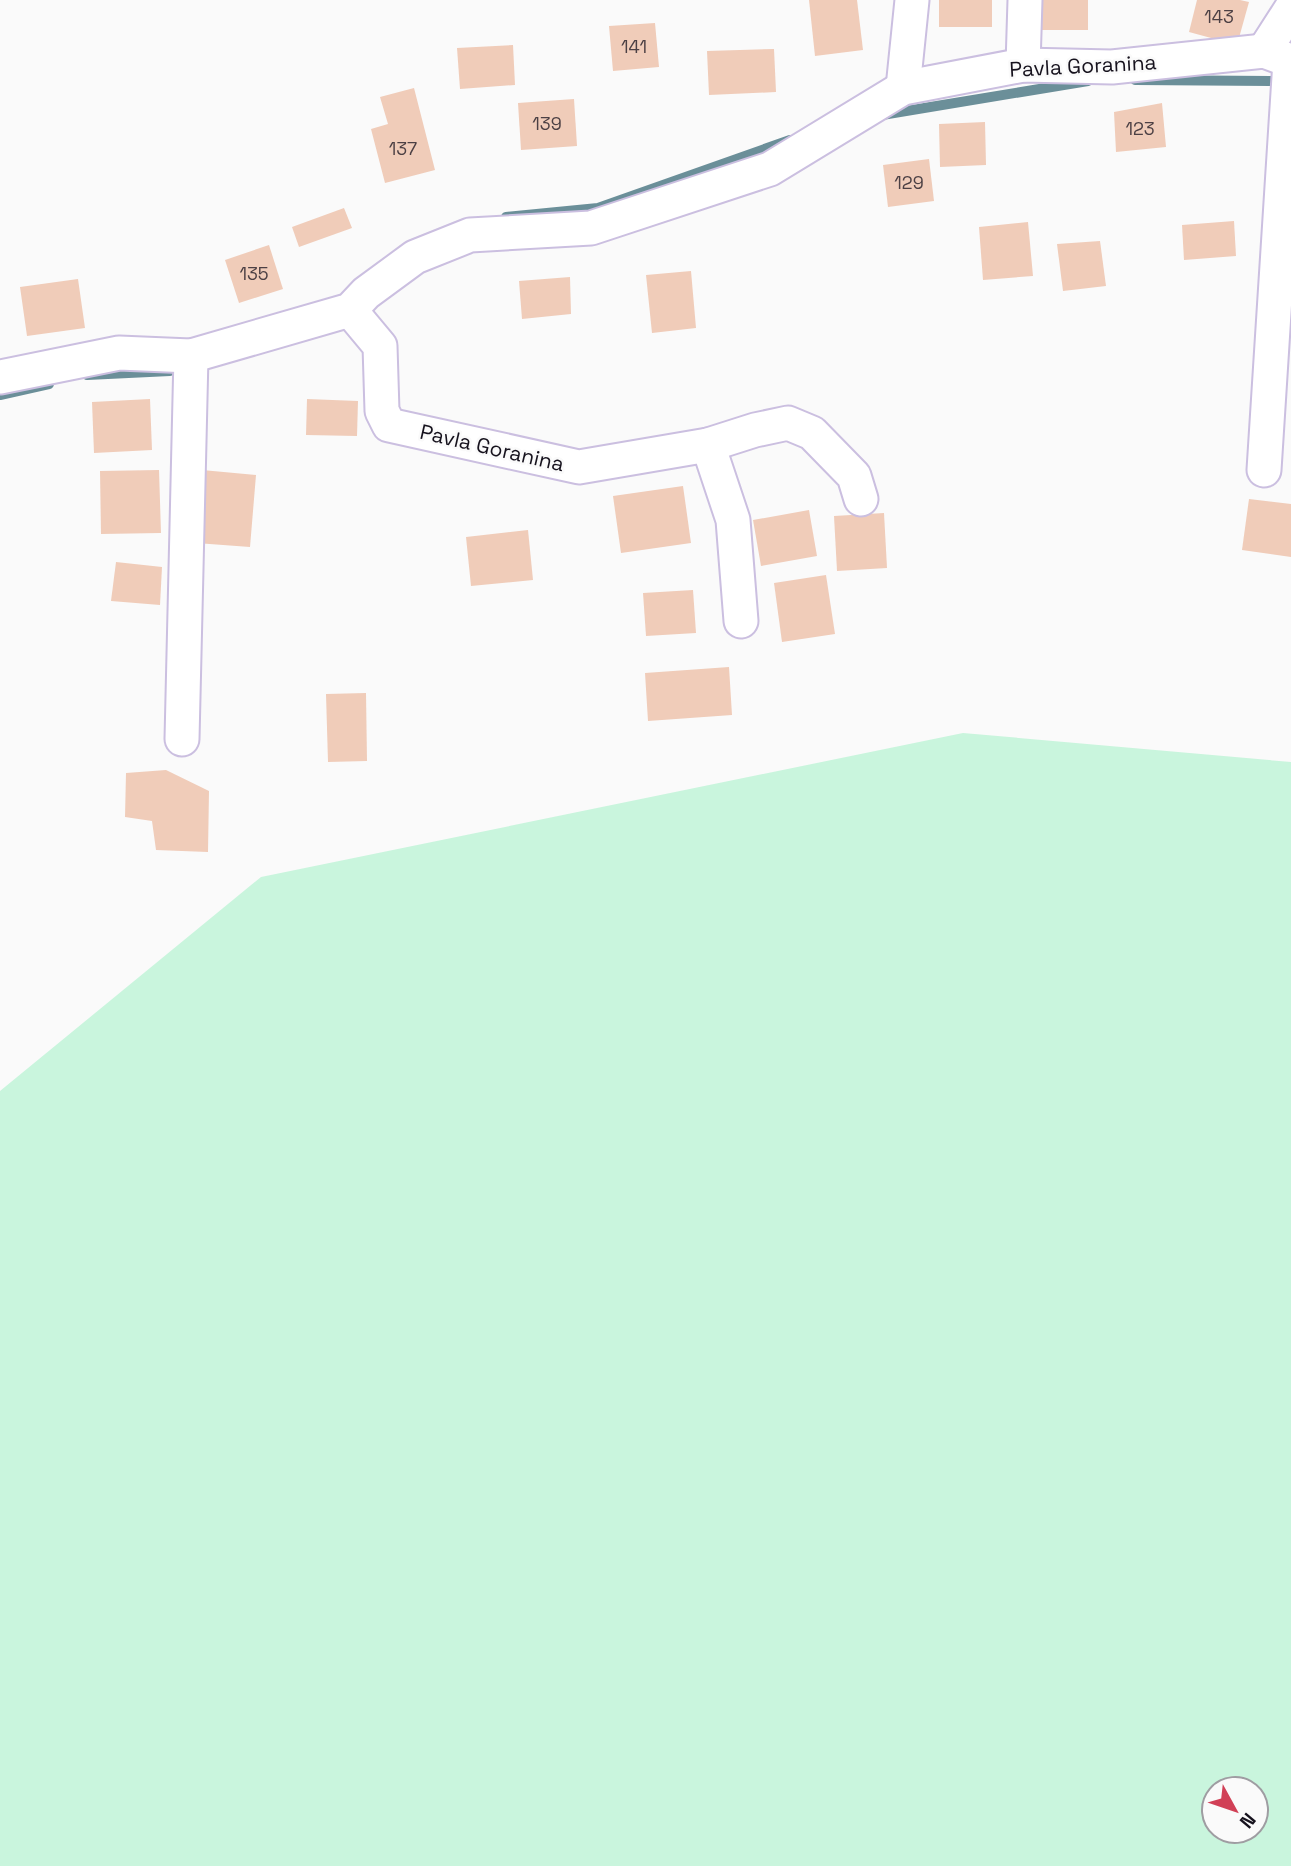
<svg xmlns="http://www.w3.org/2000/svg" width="1291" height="1866" viewBox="0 0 1291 1866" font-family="'Space Grotesk',sans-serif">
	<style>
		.green { fill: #c9f5dd; fill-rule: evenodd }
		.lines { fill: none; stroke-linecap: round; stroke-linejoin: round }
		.stream { stroke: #6b8f99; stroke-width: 10 }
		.building { fill: #f0ccb9 }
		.minor-casing { stroke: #cbbfe0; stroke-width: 37 }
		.minor { stroke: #fff; stroke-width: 33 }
		.labels { text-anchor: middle; stroke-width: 5; stroke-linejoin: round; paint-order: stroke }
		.number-label { font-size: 18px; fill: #4c4044 }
		.street-label { font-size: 21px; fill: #16121d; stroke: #fafafa }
	</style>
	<rect width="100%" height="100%" fill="#fafafa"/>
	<path class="green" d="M963,733L1291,762V1866H0V1091L261,877ZM1214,1789H1256V1831H1214Z"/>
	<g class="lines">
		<g class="stream">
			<polyline points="1135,80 1271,81 1284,84"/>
			<polyline points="882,115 1088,81"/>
			<polyline points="506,217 598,208 790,140"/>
			<polyline points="87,375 170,371"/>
			<polyline points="0,395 49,384"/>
		</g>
	</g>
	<g class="building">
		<polygon points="809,0 857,0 863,50 815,56"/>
		<rect x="939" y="0" width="53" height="27"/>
		<rect x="1035" y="0" width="53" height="30"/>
		<polygon points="1197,0 1240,0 1249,2 1237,45 1189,32"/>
		<polygon points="655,23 659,67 613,71 609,26"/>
		<polygon points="513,45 515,85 460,89 457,48"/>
		<polygon points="774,49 776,92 709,95 707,51"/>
		<polygon points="414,88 435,170 385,183 371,129 388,124 380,97"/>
		<polygon points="574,99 577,146 521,150 518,103"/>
		<polygon points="1162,103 1166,147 1116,152 1114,112"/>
		<polygon points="985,122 986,165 940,167 939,124"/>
		<polygon points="929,159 934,201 888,207 883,165"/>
		<polygon points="344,208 352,228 299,247 292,227"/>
		<polygon points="1234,221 1236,256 1184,260 1182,225"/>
		<polygon points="1028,222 1033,276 983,280 979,227"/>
		<polygon points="1100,241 1106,286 1063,291 1057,244"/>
		<polygon points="269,245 283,289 239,303 225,260"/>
		<polygon points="691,271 696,328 652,333 646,275"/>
		<polygon points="570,277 571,314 522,319 519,281"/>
		<polygon points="78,279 85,328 27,336 20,287"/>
		<polygon points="150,399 152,450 94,453 92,402"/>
		<polygon points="307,399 358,401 357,436 306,435"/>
		<polygon points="159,470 161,533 101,534 100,471"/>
		<polygon points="202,470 256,475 250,547 196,543"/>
		<polygon points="683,486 691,543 621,553 613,496"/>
		<polygon points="1249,499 1291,504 1291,557 1242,550"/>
		<polygon points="809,510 817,556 761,566 753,520"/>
		<polygon points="884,513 887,568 837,571 834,516"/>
		<polygon points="528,530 533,580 471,586 466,537"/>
		<polygon points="116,562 162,567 160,605 111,601"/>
		<polygon points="826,575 835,634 782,642 774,583"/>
		<polygon points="693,590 696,633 646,636 643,593"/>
		<polygon points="729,667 732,715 648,721 645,673"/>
		<polygon points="366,693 367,761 328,762 326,694"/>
		<polygon points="166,770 209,791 208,852 156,850 152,821 125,817 126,773"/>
	</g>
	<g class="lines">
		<defs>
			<g id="minor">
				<polyline points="1264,51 1291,9"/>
				<polyline points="1023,65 1025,0"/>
				<polyline points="903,88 912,0"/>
				<polyline points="350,310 380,346 382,411 389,425 579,467 708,445 733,520 741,621"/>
				<polyline points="0,377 119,353 191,356 350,310 366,293 415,257 470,235 591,228 770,169 903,88 1023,65 1112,67 1264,51 1291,61"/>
				<polyline points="708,445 755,430 788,423 812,433 854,476 861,499"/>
				<polyline points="1264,470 1290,61"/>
				<polyline points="182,739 191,356"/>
			</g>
		</defs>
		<use href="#minor" class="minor-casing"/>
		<use href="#minor" class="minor"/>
	</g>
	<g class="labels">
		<g class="number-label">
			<text x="1219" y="23">143</text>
			<text x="634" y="53">141</text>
			<text x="547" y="130">139</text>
			<text x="1140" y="135">123</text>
			<text x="403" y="155">137</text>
			<text x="909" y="189">129</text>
			<text x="254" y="280">135</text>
		</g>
		<g class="street-label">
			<text transform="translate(1083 66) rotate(-3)" y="7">Pavla Goranina</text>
			<text transform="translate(492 448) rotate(13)" y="7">Pavla Goranina</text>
		</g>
	</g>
	<g transform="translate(1235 1810) rotate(130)"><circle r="33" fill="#fafafa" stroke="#9f9da2" stroke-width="2"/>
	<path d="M0-5L12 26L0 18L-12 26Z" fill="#d14056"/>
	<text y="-10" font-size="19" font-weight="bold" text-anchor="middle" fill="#16121d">N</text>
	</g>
</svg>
